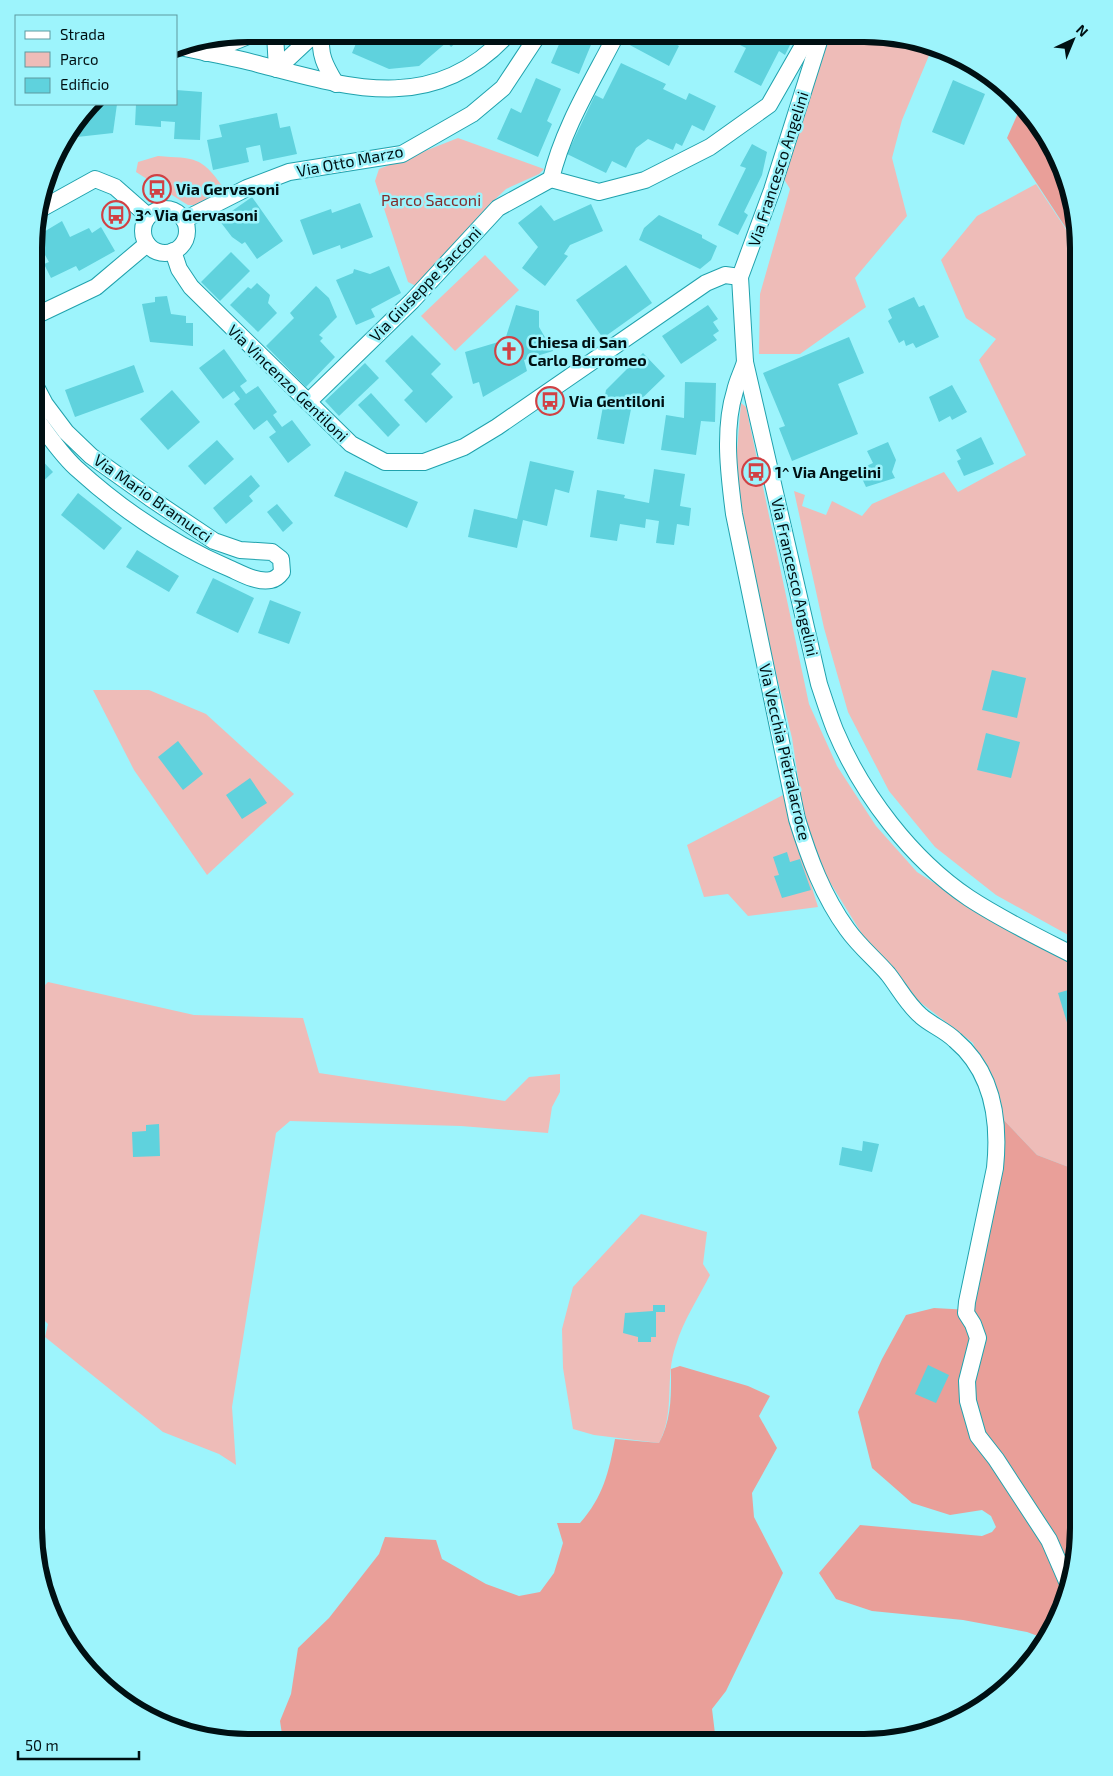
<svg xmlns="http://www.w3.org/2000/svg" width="1113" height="1776" viewBox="0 0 1113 1776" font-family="'Exo 2',sans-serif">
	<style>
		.green { fill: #eebcb8 }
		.forest { fill: #e99f99 }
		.building { fill: #5fd2dd }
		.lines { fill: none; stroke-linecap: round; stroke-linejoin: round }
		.minor-casing { stroke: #20a2ad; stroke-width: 18 }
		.minor { stroke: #fff; stroke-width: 16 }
		.labels { text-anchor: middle; stroke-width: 5; stroke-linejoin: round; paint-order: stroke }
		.street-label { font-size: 16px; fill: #001013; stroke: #9df4fc }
		.poi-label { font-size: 16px; font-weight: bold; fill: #001013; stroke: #9df4fc; text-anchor: start }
		.park-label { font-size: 16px; fill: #812b2b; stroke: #9df4fc }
		.rim { fill: none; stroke: #001013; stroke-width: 6 }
	</style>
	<rect width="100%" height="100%" fill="#9df4fc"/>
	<g class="green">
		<polygon points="826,35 893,36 933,46 902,120 892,158 907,216 855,278 866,307 800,354 759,354 760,294 790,189 782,176"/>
		<polygon points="458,138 544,169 539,174 506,189 488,206 416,286 408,282 375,181 379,169"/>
		<path d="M158,156C195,159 200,155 223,187L210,205H188L183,202L136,172L138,162Z"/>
		<polygon points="1036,184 1079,249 1079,941 996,895 935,847 889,791 848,712 824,628 794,491 805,495 802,506 826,515 832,501 862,516 872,504 944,472 958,492 1026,455 979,360 996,339 966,318 941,260 977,216"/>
		<polygon points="485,255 519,290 455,351 421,316"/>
		<polygon points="741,403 746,407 809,704 837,766 876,826 917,872 964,902 1079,966 1079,1171 1037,1155 999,1115 973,1043 916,999 870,947 823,871 806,830 792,738 765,628 743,521 735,474"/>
		<polygon points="93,690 149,690 206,714 294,794 207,875 134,770"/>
		<polygon points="783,795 818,907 748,916 728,894 704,897 687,845"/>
		<polygon points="48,982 194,1015 303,1018 319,1073 505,1101 529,1077 560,1074 560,1092 552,1107 548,1133 461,1126 290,1121 276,1133 232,1407 236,1465 219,1454 163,1432 45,1337 48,1324 34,1310 34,996"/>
		<path d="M641,1214L707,1232L703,1264L710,1275C699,1297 683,1321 676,1345C664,1378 676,1410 659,1443L594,1435L573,1429L563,1368L562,1329L573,1287Z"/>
		<polygon points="1079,1219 1079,1258 1067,1253 1072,1224"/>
	</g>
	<g class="forest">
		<polygon points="1022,104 1035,118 1063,166 1079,248 1007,138"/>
		<polygon points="999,1115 1037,1155 1079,1171 1079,1219 1072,1224 1067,1253 1079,1258 1079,1542 1063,1610 1046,1639 1027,1632 963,1620 872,1611 836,1599 819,1573 860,1525 982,1536 992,1532 996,1527 991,1516 982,1510 950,1515 912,1503 872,1468 858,1412 882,1359 906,1315 934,1308 970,1310"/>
		<path d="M680,1366L748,1386L770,1396L759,1416L777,1448L752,1493L754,1517L783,1573L726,1691L712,1709L716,1742L283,1741L280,1721L291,1694L298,1648L329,1618L379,1554L385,1537L436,1540L442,1559L486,1584L519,1596L540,1592L554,1573L563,1543L557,1523H580C603,1497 609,1472 615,1439L659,1443C672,1419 671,1395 671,1369Z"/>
	</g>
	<g class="building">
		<polygon points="360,34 390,34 387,40 396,44 408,34 466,34 451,47 447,42 419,66 389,69 352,53"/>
		<polygon points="563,35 595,35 579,74 551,63"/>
		<polygon points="630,35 692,35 688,43 675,36 672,42 679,46 669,66 626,43"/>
		<polygon points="720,35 795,35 785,55 779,51 761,86 734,72 746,48"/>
		<polygon points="621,63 666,84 663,89 686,100 689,93 716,106 704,131 692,125 682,146 676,143 673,150 648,139 636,148 626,168 612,161 606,173 567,154 595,95 603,99"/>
		<polygon points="536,78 561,89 547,121 552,124 538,157 497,139 511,108 521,113"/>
		<polygon points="953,80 985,94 964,145 932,132"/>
		<polygon points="176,90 202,92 200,140 174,139 175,122 161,121 161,127 135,125 136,104 176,104"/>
		<polygon points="94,104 117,104 113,133 68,138"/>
		<polygon points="277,113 280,128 290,126 297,154 263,161 260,145 246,148 249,162 213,170 207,140 222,137 219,125"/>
		<polygon points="752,144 767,152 762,175 744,212 748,215 738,235 718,225 746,168 740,166"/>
		<polygon points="51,169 54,175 48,179"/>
		<polygon points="252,197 283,241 257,259 245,242 242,244 232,237 219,220"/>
		<polygon points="360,203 373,237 341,249 340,245 313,255 300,220 331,209 332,213"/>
		<polygon points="591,204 603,231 570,245 564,254 568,256 545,286 522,268 538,247 518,223 541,205 554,221"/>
		<polygon points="659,215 702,235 702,238 717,246 711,260 700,269 639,240 644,228"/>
		<polygon points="62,221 70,237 89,228 92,233 101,227 115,251 79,271 76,266 51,278 44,264 49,262 37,241 45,237 42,233"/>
		<polygon points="231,252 250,271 220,301 201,282"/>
		<polygon points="626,265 652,303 603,338 576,300"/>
		<polygon points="389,266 401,293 371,309 375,317 356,325 336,280 353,273 354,269 370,274"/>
		<polygon points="257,283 270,295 268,303 277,313 258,332 230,305 248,287 251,289"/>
		<polygon points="316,286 329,298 337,317 319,335 323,338 320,341 335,357 306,387 266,346 294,318 290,313"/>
		<polygon points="167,296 171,314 186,316 186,323 193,323 193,346 150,342 142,304 155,302 155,297"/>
		<polygon points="914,297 919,307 924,305 939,337 916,348 913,343 906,346 904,340 899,343 888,321 892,318 888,309"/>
		<polygon points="516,305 539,311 539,327 553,351 524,360 527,371 483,397 479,382 473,384 465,352 505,340"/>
		<polygon points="708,305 718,319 713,322 719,331 713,335 717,340 681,364 662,336"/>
		<polygon points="412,335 441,364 431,374 453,397 426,423 404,400 413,391 385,361"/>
		<polygon points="849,337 864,373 838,384 858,434 792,461 779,428 785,426 763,373"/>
		<polygon points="224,349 247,381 240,386 246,394 258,386 277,412 273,415 282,427 292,420 311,445 288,463 269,437 276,432 267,420 254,430 234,404 240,399 234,391 223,399 199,368"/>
		<polygon points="643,353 665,376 631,409 624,444 597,439 606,390"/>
		<polygon points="365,363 379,378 339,416 325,401"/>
		<polygon points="134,365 144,392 75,417 65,390"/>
		<polygon points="685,382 716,383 715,422 701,421 696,455 661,450 666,415 684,418"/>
		<polygon points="952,385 967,412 952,420 950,416 939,422 929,397"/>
		<polygon points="172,390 200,422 168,450 140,419"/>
		<polygon points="371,393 400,425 388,437 358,405"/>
		<polygon points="981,437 994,464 964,476 957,461 961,459 956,450"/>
		<polygon points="217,440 234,459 205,485 188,466"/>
		<polygon points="888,442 896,460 892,472 895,478 866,487 858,470 873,463 867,451"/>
		<polygon points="35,453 53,472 35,489"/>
		<polygon points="530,461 574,471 569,493 555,489 547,526 523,520 517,548 468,537 474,509 517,519"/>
		<polygon points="654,469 685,474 680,506 691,508 689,526 677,524 674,545 656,543 659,521 646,519 645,528 620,524 617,541 590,537 597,490 625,495 624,498 649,503"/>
		<polygon points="345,471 418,502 407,528 334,496"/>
		<polygon points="251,475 260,486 249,496 253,501 226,524 213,508"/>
		<polygon points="78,493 122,528 104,550 61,515"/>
		<polygon points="277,504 293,523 283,532 267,512"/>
		<polygon points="137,550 179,576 169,592 126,567"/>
		<polygon points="213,578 254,598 238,633 196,613"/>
		<polygon points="270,600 301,612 289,644 258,633"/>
		<polygon points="992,670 1026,678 1017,718 982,710"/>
		<polygon points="986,733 1020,742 1011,778 977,770"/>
		<polygon points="178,741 203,774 183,790 158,757"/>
		<polygon points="250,778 267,803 242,819 226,795"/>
		<polygon points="787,852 790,862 800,859 811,890 782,898 774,876 779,875 773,857"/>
		<polygon points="1075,988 1079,999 1079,1026 1069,1029 1058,993"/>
		<polygon points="159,1124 160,1156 133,1157 132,1132 146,1131 146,1125"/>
		<polygon points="863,1141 879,1144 872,1172 839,1165 842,1147 862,1151"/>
		<polygon points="653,1305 665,1305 665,1312 656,1312 656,1337 651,1337 651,1342 638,1342 638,1337 623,1333 625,1313 653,1311"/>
		<polygon points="928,1365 949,1375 936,1403 915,1394"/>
	</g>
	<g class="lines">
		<defs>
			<g id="minor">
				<polyline points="275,34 277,69"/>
				<path d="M322,34C318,54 326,67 336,84"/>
				<path d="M616,35C592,82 563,128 551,179L599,192L645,180L710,147L769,105L809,35"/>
				<path d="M821,35L772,190L740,277L745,362L819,684C824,699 829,715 835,730C862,794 911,859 969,898C1004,921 1042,939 1079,958"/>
				<path d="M180,47C206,53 233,57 258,64C350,88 433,115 507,35"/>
				<polyline points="206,53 253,34"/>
				<polyline points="277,69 307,41 318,34"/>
				<circle cx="165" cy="231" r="22"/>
				<polyline points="39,210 95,179 115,187 148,216"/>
				<polyline points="184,220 247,188 289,172 402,154 472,114 503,88 538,35"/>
				<polyline points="173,251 179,269 191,287 351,444 385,462 424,462 464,447 497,427 706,283 725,275 740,277"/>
				<polyline points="35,316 96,287 147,244"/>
				<path d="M745,362C742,372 737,381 735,391C723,429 729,475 734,514L797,819C809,858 823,896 847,929C859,946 875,959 888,974C899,988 907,1004 921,1016C931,1025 945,1030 955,1040C993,1072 1000,1120 995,1168L967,1302L966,1313L973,1324L978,1338L967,1381L968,1401L978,1436L996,1459L1049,1540L1069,1586"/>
				<polyline points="308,402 412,301 498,208 551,179"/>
				<path d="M35,417C48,435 60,453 76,468C121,509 174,545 231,569C242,574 258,583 271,580C276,579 279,576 282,572L281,559L272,552L240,550L214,541L150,498L91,456L66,432L45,404L35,385"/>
			</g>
		</defs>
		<use href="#minor" class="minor-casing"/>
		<use href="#minor" class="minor"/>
	</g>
	<defs>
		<symbol id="bus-ring" viewBox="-11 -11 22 22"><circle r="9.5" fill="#9df4fc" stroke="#d14144" stroke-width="1.5"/><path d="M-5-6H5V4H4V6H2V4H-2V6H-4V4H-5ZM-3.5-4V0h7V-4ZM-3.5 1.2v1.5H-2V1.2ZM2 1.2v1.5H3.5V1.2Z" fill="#d14144"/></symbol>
		<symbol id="church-ring" viewBox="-11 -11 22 22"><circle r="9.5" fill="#9df4fc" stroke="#d14144" stroke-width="1.5"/><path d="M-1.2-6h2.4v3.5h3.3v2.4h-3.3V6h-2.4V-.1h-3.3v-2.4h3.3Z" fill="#d14144"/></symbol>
	</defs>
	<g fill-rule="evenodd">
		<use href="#bus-ring" x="141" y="173" width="32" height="32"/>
		<use href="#bus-ring" x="100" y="199" width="32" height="32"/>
		<use href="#church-ring" x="493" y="335" width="32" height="32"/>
		<use href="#bus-ring" x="534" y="385" width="32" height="32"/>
		<use href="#bus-ring" x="740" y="456" width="32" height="32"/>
	</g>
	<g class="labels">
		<g class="street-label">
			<text transform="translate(350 161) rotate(-11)" y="6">Via Otto Marzo</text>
			<text transform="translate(778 169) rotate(-72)" y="6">Via Francesco Angelini</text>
			<text transform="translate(425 284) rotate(-46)" y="6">Via Giuseppe Sacconi</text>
			<text transform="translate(288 383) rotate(44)" y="6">Via Vincenzo Gentiloni</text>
			<text transform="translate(153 498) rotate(35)" y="6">Via Mario Bramucci</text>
			<text transform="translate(795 577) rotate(77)" y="6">Via Francesco Angelini</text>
			<text transform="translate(785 752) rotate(77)" y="6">Via Vecchia Pietralacroce</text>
		</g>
		<g class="poi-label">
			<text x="176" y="195">Via Gervasoni</text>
			<text x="135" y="221">3^ Via Gervasoni</text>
			<text x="528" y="348">Chiesa di San<tspan x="528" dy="18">Carlo Borromeo</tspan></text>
			<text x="569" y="407">Via Gentiloni</text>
			<text x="775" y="478">1^ Via Angelini</text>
		</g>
		<g class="park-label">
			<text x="431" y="206">Parco Sacconi</text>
		</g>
	</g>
	<path d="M0 0H1113V1776H0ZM248 42H864A206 206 0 0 1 1070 248V1528A206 206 0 0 1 864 1734H248A206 206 0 0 1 42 1528V248A206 206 0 0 1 248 42Z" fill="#9df4fc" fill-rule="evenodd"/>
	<path class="rim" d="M248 42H864A206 206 0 0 1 1070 248V1528A206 206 0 0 1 864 1734H248A206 206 0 0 1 42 1528V248A206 206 0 0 1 248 42Z"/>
	<rect x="15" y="15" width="162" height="90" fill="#9df4fc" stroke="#5e999f"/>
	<rect x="25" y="31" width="25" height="8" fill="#ffffff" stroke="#5e999f"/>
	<text x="60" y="40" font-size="15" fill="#001013">Strada</text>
	<rect x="25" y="52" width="25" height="15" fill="#eebcb8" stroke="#5e999f"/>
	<text x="60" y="65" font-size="15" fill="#001013">Parco</text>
	<rect x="25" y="78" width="25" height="15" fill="#5fd2dd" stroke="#5e999f"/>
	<text x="60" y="90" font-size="15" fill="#001013">Edificio</text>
	<g transform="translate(1073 40) rotate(44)" stroke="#9df4fc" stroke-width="4" paint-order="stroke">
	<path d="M0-4L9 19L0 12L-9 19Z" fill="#001013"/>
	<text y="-8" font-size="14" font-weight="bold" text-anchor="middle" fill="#001013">N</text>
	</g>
	<path d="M18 1751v8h121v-8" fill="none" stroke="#001013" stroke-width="2.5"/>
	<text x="25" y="1751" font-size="15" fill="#001013" stroke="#9df4fc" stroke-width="4" paint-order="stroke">50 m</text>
</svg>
